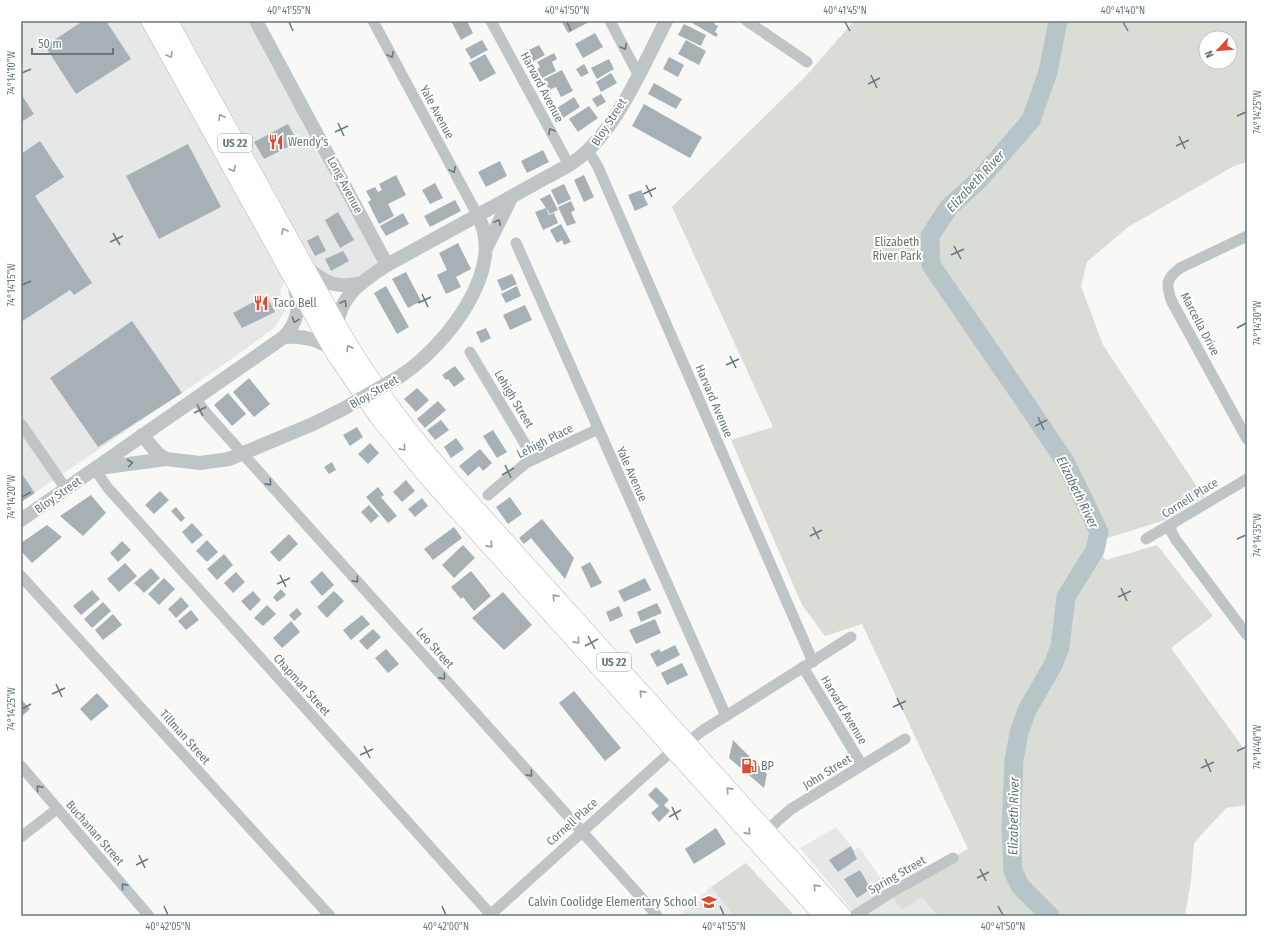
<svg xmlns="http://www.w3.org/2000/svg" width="1268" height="937" viewBox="0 0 1268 937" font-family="'Fira Sans Condensed',sans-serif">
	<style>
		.built { fill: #e6e8e7 }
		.green { fill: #d9ddd5; fill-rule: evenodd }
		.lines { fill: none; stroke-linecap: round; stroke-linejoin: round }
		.river { stroke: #b8c5c8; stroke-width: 19 }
		.building { fill: #a7b1b5 }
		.trunk-casing { stroke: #b3b8ba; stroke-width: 20 }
		.minor { stroke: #bfc5c7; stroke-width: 11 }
		.tertiary { stroke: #bfc5c7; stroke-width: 14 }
		.trunk { stroke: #fff; stroke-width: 19 }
		.tertiary-bridge { stroke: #bfc5c7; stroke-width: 14 }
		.oneway { stroke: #65777f }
		.oneway2 { stroke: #93a0a5 }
		.ticks { fill: none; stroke: #65777f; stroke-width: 1.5 }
		.labels { text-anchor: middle; stroke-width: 4; stroke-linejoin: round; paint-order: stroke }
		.shield { fill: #fff; stroke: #93a0a5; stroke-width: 1 }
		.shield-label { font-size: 11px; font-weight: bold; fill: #65777f }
		.street-label { font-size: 12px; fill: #65777f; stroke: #fff }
		.poi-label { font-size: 12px; fill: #65777f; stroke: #fff; text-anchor: start }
		.park-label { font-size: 12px; fill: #697864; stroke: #fff }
		.water-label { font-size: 13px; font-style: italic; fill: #60767a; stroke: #fff }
		.neatline { fill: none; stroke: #65777f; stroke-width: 1.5 }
		.ticks-label { font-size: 10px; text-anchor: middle; fill: #65777f }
	</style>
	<rect width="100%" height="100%" fill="#f8f8f6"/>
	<g class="built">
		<polygon points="21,21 151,21 290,272 280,291 285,311 274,328 229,361 21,502"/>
		<polygon points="168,21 255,21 387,265 359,284 321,279"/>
		<polygon points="836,827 854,850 859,847 902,909 922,897 935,915 933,916 857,916 800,848"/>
		<polygon points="711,887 734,916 678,916"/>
	</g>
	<g class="green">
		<path d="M854,21H1247V162L1234,166L1128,227L1087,262L1081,286L1103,345L1204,497L1165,520L1092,543L1106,560L1157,545L1213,616L1171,648L1247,753V805L1226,808L1194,843L1191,881L1185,916H933L935,914L922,897L902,910L890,893L968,849L862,624L825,636L802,605L731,440L773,427L672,207L805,77ZM1206,38H1230V62H1206Z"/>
		<polygon points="746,863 795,916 734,916 711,887"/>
	</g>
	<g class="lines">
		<polyline class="river" points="1050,916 1020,886 1013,871 1011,829 1014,760 1019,733 1027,710 1053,665 1060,647 1066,597 1095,550 1099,532 1066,463 1019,393 931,265 930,236 949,207 980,179 1031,120 1048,72 1058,21"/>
	</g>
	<g class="building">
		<polygon points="83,21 106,21 131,59 76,94 45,46"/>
		<polygon points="451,21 467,21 473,33 461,40"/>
		<polygon points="565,21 591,21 568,33 562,22"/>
		<polygon points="689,21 716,21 714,24 718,26 715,32 718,34 716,37"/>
		<polygon points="684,24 706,35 701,46 678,35"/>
		<polygon points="595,33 603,47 583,58 575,44"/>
		<polygon points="482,40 488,50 471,59 465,49"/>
		<polygon points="686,40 706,51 699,65 678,54"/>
		<polygon points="539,45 545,55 532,62 527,51"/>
		<polygon points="554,53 557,59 552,62 556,71 542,78 537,69 540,67 537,62"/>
		<polygon points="485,54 496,73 480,82 469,63"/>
		<polygon points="669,57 684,65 678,77 663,69"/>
		<polygon points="609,59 614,69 597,79 591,68"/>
		<polygon points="584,64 589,73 581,77 576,69"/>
		<polygon points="562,70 573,91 561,97 556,87 549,90 544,79"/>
		<polygon points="611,73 617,83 601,92 596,82"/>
		<polygon points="654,83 682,99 676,109 648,94"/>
		<polygon points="21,94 34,114 21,122"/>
		<polygon points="601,94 606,102 597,107 592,99"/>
		<polygon points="574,97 580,107 560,120 554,110"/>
		<polygon points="644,104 702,137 690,158 632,126"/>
		<polygon points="589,106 598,118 578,132 569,119"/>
		<polygon points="288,124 298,142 264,159 254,142"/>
		<polygon points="40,141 64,177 35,196 92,283 74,295 70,290 21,322 21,154"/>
		<polygon points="188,144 221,207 159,239 126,176"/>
		<polygon points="543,150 549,162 527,173 521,161"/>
		<polygon points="500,161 507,176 486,187 478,172"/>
		<polygon points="396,175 406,195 388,204 394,216 379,224 368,202 371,200 366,191 375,187 378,192 382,190 379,184"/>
		<polygon points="584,175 594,197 584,202 574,180"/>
		<polygon points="435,183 443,198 430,204 422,190"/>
		<polygon points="564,184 571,199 558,205 551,190"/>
		<polygon points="641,190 648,205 635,211 628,195"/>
		<polygon points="550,194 558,210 550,214 540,199"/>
		<polygon points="455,200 461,211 430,227 424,216"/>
		<polygon points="571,201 575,210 571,212 576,223 567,226 558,207"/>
		<polygon points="546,208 549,215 554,213 558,223 543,230 535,212"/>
		<polygon points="338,212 354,240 340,248 325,220"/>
		<polygon points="403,213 409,224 386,236 380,226"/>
		<polygon points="561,224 571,242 564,245 562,240 557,243 550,230"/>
		<polygon points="318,235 326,251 315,256 307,241"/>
		<polygon points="458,243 471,269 456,277 461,287 446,294 437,275 447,270 439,253"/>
		<polygon points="343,251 349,261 331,271 325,259"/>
		<polygon points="406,272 421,301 408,308 392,279"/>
		<polygon points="512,274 517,284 502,291 497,280"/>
		<polygon points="386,286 409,327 397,334 374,293"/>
		<polygon points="517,286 521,296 506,303 501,294"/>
		<polygon points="266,295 275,312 242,328 233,313"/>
		<polygon points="525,305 532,320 510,330 503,315"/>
		<polygon points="132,321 182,393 98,447 50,378"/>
		<polygon points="486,328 491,338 481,343 476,332"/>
		<polygon points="455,366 465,379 454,387 448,379 446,380 442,375"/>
		<polygon points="249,378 270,404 254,417 233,392"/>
		<polygon points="417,388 429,400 416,412 404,399"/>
		<polygon points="228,393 246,414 232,426 214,405"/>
		<polygon points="438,401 446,410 425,428 417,419"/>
		<polygon points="441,420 449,430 435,440 427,430"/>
		<polygon points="357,427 363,437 350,446 343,435"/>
		<polygon points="493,430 507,452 497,458 483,436"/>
		<polygon points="456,438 464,449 451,458 444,447"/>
		<polygon points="370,443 379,453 368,464 358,454"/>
		<polygon points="480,449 492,463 483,471 479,466 468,476 459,466"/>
		<polygon points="332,462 336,470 329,474 324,467"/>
		<polygon points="21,473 35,493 21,502"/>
		<polygon points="406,480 415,491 402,502 393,492"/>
		<polygon points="378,487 384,495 381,497 397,516 388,523 366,497"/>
		<polygon points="160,491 169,500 154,514 145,505"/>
		<polygon points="91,495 106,513 83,536 60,516"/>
		<polygon points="510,497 522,514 508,524 496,507"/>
		<polygon points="422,498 428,506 415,517 408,509"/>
		<polygon points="369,505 379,516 371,523 361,512"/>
		<polygon points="176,507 185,518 181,522 171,511"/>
		<polygon points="542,519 574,558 565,579 531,538 524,544 519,538"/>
		<polygon points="192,523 203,535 192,544 182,532"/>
		<polygon points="47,525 62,537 32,563 21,551 21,543"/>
		<polygon points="454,527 462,538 433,560 424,549"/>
		<polygon points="289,534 298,544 279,562 270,552"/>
		<polygon points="207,540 218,552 207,562 196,551"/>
		<polygon points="122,541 131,550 118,562 110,553"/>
		<polygon points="463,545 475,558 454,578 442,565"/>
		<polygon points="224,554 233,565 217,580 207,569"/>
		<polygon points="590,562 602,583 591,588 581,567"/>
		<polygon points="125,563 137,576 119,592 107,579"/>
		<polygon points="151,568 160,578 144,593 134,583"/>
		<polygon points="322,571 334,585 322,596 310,582"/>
		<polygon points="471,571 491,596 474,611 463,597 461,599 451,587"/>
		<polygon points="236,572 245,582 233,593 224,583"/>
		<polygon points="164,578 175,589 159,605 148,594"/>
		<polygon points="645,578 651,590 624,602 618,591"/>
		<polygon points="281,589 286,595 277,602 273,597"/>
		<polygon points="92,590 100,599 81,615 73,606"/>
		<polygon points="253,591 261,600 250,611 241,601"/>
		<polygon points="334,591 344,601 327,618 317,607"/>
		<polygon points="503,592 532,625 504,650 472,618"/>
		<polygon points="181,597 189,606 176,618 168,609"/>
		<polygon points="103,602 111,611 92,628 84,619"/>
		<polygon points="657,603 662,613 641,622 637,612"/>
		<polygon points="267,605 276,614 263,626 254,618"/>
		<polygon points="619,606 623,616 610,622 606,612"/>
		<polygon points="297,608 302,614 294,621 289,615"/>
		<polygon points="191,610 199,620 186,630 178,621"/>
		<polygon points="113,614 122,625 103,640 95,630"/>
		<polygon points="362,615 370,624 351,640 343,630"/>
		<polygon points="655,619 661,633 636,644 629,630"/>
		<polygon points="291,621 300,632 282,648 273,638"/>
		<polygon points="373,629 381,637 367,650 359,641"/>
		<polygon points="675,645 680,655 657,667 650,654 659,649 661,652"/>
		<polygon points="386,649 399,664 388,673 375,658"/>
		<polygon points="682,663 688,675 667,685 661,673"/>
		<polygon points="574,691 621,748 605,761 559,703"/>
		<polygon points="97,693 109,706 91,721 80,709"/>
		<polygon points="21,699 30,709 21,717"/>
		<polygon points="733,740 767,774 764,788 729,758"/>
		<polygon points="656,787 669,800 664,805 670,811 659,822 651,813 659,806 648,795"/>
		<polygon points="716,828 726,844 694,864 685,849"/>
		<polygon points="851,846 857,859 838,872 829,860"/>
		<polygon points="860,870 871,889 857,898 844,879"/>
	</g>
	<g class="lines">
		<defs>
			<g id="trunk">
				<polyline points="151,21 334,351 379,417 431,480 824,916"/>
				<path d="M168,21L337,326C370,384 407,432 451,482L842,916"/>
			</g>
		</defs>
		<use href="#trunk" class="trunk-casing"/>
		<g class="minor">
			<polyline points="373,21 478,216"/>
			<polyline points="491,21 569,165"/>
			<polyline points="610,21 638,74"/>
			<polyline points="747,21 807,62"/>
			<polyline points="589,152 598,167 813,662"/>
			<path d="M1247,236L1180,268C1166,279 1166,283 1171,300L1247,439"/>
			<polyline points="516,243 726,716"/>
			<polyline points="470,352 534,459"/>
			<polyline points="195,398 207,414 656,914"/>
			<polyline points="21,424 66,489"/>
			<polyline points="95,469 107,487 492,916"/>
			<polyline points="488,495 526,463 598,429"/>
			<polyline points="1171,525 1171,531 1176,540 1247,635"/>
			<polyline points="1146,539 1247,479"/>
			<polyline points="21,576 330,916"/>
			<polyline points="803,667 862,765"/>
			<polyline points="687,743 702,731 851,637"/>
			<polyline points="21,766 149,916"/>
			<polyline points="766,831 791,809 905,739"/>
			<polyline points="21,837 57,809"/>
			<polyline points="489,916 674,749"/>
			<polyline points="854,916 890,893 953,858"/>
		</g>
		<g class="tertiary">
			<polyline points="256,21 387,265"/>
			<polyline points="487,246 511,198"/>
			<path d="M307,268C326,283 334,288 359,284"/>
			<path d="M337,326C340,295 363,281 387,265L569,165C614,138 642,67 666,21"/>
			<path d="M284,337C304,336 317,339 334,350"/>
			<path d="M402,375C445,346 507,270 478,216"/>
			<polyline points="142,435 158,454 166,459"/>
			<polyline points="99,468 166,459 200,463 229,459 313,424 343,409"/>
			<path d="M21,520L284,337C298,322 300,308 295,288"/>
		</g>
		<use href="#trunk" class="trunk"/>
		<polyline class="tertiary-bridge" points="343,409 402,375"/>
	</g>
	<defs><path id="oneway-chevron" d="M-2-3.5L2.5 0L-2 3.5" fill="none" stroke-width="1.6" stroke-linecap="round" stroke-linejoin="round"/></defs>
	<g class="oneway">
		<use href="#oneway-chevron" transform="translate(624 47) rotate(62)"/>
		<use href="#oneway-chevron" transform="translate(391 55) rotate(62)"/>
		<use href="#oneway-chevron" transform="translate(551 131) rotate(-118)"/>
		<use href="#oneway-chevron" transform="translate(453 170) rotate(62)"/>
		<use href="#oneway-chevron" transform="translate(498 222) rotate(-63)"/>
		<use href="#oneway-chevron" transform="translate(344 303) rotate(-59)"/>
		<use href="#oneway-chevron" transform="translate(295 320) rotate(110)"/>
		<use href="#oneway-chevron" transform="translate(130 463) rotate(-7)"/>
		<use href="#oneway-chevron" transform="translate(269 483) rotate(48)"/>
		<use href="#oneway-chevron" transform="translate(356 580) rotate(48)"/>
		<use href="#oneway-chevron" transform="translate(443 677) rotate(48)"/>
		<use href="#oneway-chevron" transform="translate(530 774) rotate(48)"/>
		<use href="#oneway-chevron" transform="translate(39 788) rotate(-131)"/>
		<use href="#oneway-chevron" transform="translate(124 886) rotate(-131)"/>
	</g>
	<g class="oneway2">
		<use href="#oneway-chevron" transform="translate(170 55) rotate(61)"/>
		<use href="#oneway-chevron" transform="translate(221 117) rotate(-119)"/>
		<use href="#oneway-chevron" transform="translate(233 169) rotate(61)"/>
		<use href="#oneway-chevron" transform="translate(284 231) rotate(-119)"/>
		<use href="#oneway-chevron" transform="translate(349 348) rotate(-121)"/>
		<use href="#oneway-chevron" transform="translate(403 448) rotate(50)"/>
		<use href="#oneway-chevron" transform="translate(490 545) rotate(48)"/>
		<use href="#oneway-chevron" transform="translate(555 597) rotate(-132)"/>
		<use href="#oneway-chevron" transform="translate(577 641) rotate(48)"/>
		<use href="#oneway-chevron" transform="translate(642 693) rotate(-132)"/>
		<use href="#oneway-chevron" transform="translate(729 790) rotate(-132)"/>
		<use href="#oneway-chevron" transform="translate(748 832) rotate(48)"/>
		<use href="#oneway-chevron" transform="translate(816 887) rotate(-132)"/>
	</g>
	<path class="ticks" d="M289,22L293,31M567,22L571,31M845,22L850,31M1123,22L1128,31M22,73L31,69M871,75L877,88M868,84L880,78M1237,116L1246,112M338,123L344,136M335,132L348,126M1179,136L1185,149M1176,146L1189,140M646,185L652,197M643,194L656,188M113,233L120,245M110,242L123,236M954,246L961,259M951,255L964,249M22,285L31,281M422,294L428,307M418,303L431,297M1237,328L1246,323M730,356L736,368M726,365L739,359M197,404L203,416M194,413L206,407M1038,417L1044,430M1035,426L1047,420M505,465L511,478M502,475L514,468M22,497L31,492M813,527L819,539M810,536L822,530M1237,539L1246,535M280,575L286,587M277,584L290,578M1121,588L1127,601M1118,597L1131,591M588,636L595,649M585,646L598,639M56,684L62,697M52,694L65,688M897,698L903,710M893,707L906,701M22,709L31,704M364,746L370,758M1237,751L1246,747M360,755L373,749M1205,759L1211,772M1201,768L1214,762M672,807L678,820M669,817L681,810M139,855L145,868M136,865L148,859M980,869L986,881M977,878L989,872M164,906L168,915M442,906L446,915M720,906L724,915M998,906L1003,915"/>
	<defs>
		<symbol id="restaurant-bare" viewBox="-9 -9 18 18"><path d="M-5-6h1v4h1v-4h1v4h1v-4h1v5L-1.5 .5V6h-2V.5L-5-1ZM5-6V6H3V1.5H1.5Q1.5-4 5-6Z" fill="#da4b34" stroke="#fff" stroke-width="2.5" paint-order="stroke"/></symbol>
		<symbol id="fuel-bare" viewBox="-9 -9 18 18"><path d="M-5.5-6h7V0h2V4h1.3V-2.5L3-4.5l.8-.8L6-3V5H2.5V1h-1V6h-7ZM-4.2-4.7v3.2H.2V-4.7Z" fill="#da4b34" stroke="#fff" stroke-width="2.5" paint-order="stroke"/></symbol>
		<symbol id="school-bare" viewBox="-9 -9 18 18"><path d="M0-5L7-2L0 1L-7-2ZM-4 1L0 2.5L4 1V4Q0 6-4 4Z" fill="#da4b34" stroke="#fff" stroke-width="2.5" paint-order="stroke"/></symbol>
	</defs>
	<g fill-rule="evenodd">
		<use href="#restaurant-bare" x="265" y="131" width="22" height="22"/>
		<use href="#restaurant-bare" x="250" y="292" width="22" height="22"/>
		<use href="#fuel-bare" x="738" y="755" width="22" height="22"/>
		<use href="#school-bare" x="698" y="891" width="22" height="22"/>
	</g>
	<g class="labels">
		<g class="shield">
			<rect x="218" y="134" width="34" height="18" rx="3"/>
			<rect x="597" y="653" width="34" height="18" rx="3"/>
		</g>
		<g class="shield-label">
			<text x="235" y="147">US 22</text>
			<text x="614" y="666">US 22</text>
		</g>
		<g class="street-label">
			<text transform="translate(542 87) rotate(62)" y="4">Harvard Avenue</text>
			<text transform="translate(437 112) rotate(62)" y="4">Yale Avenue</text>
			<text transform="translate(609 122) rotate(-57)" y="4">Bloy Street</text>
			<text transform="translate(345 185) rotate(62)" y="4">Long Avenue</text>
			<text transform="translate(1200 324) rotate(62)" y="4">Marcella Drive</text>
			<text transform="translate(374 392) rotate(-30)" y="4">Bloy Street</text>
			<text transform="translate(514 399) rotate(59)" y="4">Lehigh Street</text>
			<text transform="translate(714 401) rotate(67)" y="4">Harvard Avenue</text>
			<text transform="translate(545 441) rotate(-27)" y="4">Lehigh Place</text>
			<text transform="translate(632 474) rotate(66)" y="4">Yale Avenue</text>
			<text transform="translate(58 495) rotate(-35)" y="4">Bloy Street</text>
			<text transform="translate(1190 498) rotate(-32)" y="4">Cornell Place</text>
			<text transform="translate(435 648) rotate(48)" y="4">Leo Street</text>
			<text transform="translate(302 685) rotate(48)" y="4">Chapman Street</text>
			<text transform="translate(844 710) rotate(59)" y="4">Harvard Avenue</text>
			<text transform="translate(185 737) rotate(48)" y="4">Tillman Street</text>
			<text transform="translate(827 772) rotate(-32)" y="4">John Street</text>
			<text transform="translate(572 822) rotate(-42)" y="4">Cornell Place</text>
			<text transform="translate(95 833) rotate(49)" y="4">Buchanan Street</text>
			<text transform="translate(897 875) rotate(-30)" y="4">Spring Street</text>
		</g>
		<g class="poi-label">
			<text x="288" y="146">Wendy's</text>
			<text x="273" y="307">Taco Bell</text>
			<text x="761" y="770">BP</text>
			<text x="697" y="906" text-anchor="end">Calvin Coolidge Elementary School</text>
		</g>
		<g class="park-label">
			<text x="897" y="246">Elizabeth<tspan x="897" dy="14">River Park</tspan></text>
		</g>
		<g class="water-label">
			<text transform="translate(975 181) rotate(-47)" y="5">Elizabeth River</text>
			<text transform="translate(1078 492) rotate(64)" y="5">Elizabeth River</text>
			<text transform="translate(1013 816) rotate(-89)" y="5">Elizabeth River</text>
		</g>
	</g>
	<rect width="1268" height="937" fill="none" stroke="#ffffff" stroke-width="44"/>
	<g transform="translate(1218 50) rotate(244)"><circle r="19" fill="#ffffff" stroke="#c1c9cc"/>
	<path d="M0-3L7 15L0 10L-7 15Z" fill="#da4b34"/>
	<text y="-6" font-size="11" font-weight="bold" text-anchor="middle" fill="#65777f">N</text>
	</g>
	<path d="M32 48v6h81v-6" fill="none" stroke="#65777f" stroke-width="2"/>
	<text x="38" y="48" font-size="12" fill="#65777f" stroke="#ffffff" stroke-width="3" paint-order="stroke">50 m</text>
	<rect x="22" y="22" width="1224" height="893" class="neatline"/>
	<g class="ticks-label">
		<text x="289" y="14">40°41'55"N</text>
		<text x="567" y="14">40°41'50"N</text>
		<text x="845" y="14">40°41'45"N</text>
		<text x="1123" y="14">40°41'40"N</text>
		<text transform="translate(11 73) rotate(-90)" y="4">74°14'10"W</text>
		<text transform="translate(1257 112) rotate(-90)" y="4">74°14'25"W</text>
		<text transform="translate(11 285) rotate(-90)" y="4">74°14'15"W</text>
		<text transform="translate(1257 323) rotate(-90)" y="4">74°14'30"W</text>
		<text transform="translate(11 497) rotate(-90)" y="4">74°14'20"W</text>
		<text transform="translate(1257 535) rotate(-90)" y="4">74°14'35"W</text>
		<text transform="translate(11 709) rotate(-90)" y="4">74°14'25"W</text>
		<text transform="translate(1257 747) rotate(-90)" y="4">74°14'40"W</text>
		<text x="168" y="930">40°42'05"N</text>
		<text x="446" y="930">40°42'00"N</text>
		<text x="724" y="930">40°41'55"N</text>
		<text x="1003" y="930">40°41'50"N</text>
	</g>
</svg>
